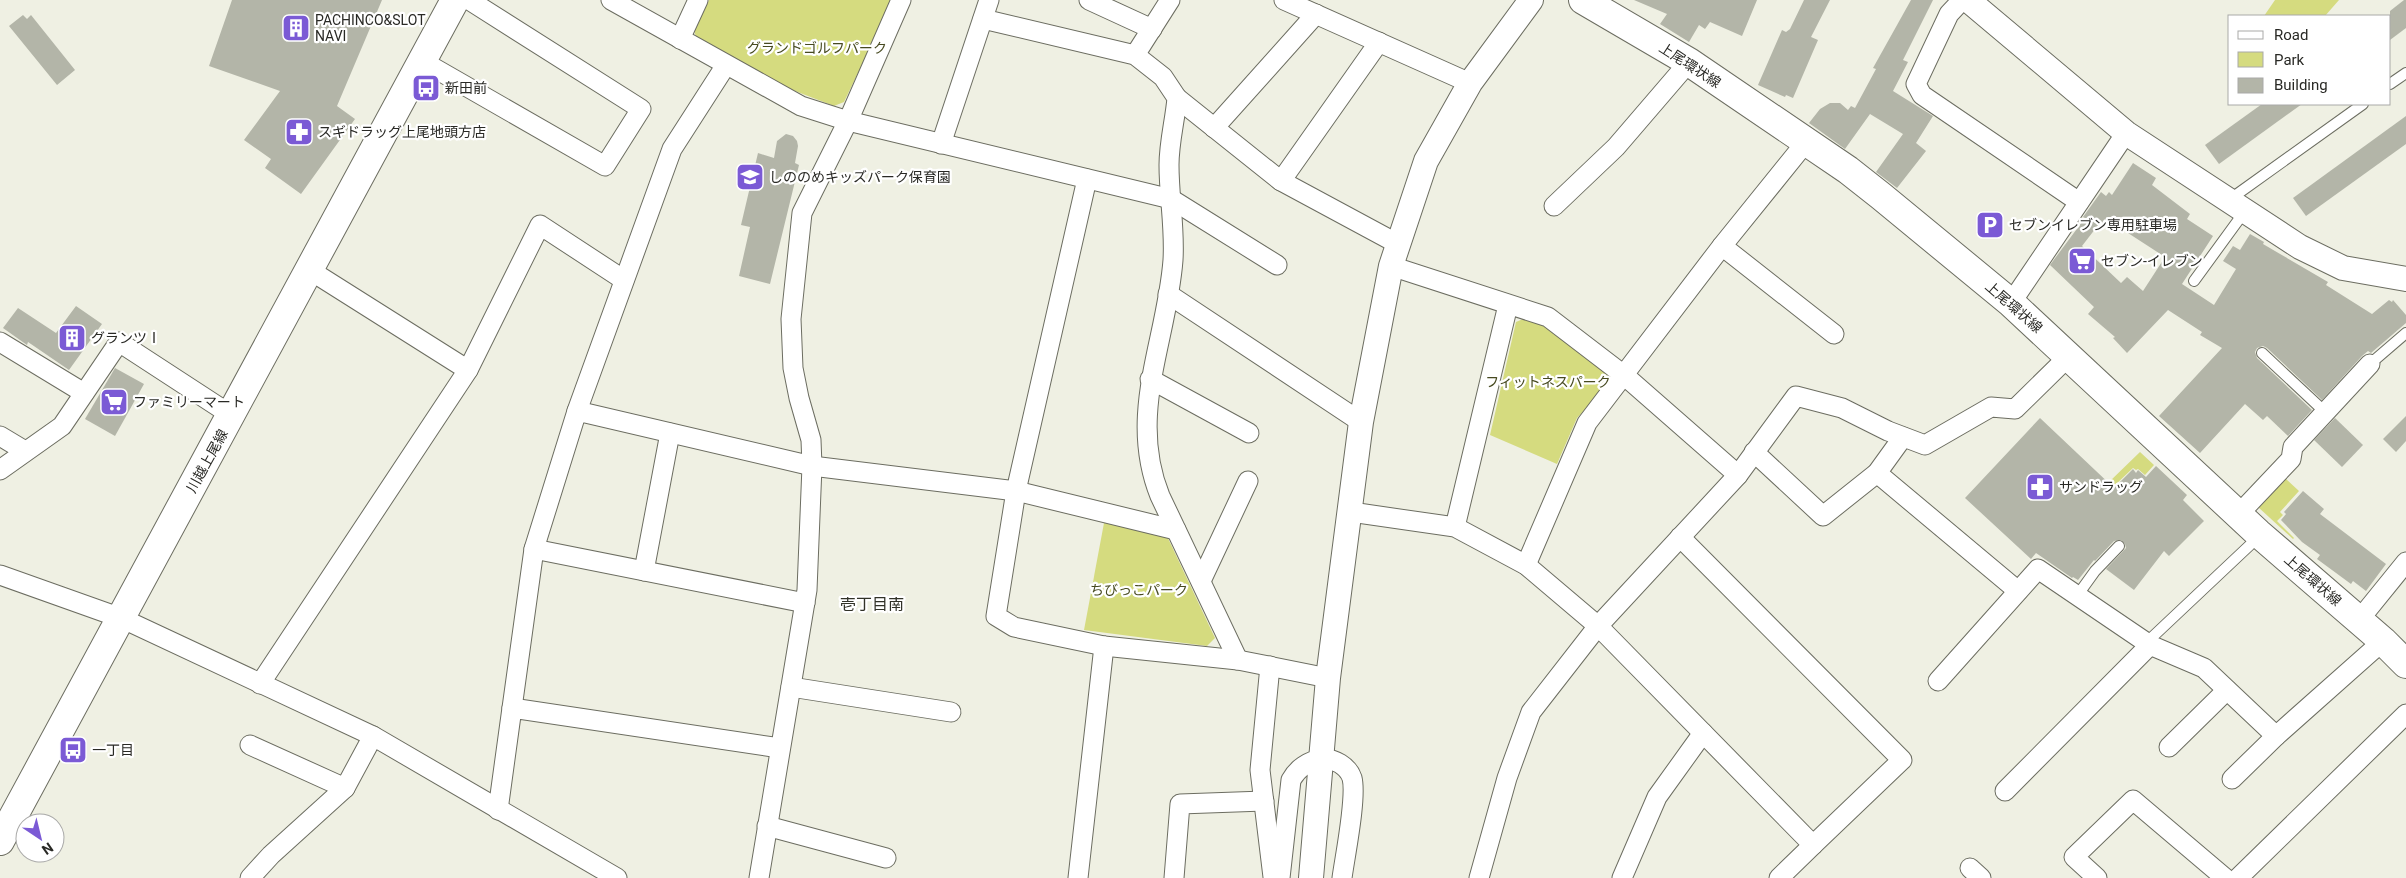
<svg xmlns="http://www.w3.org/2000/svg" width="2406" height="878" viewBox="0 0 2406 878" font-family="Roboto,'Noto Sans JP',sans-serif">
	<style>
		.green { fill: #d5db7f }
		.building { fill: #b3b5a8; fill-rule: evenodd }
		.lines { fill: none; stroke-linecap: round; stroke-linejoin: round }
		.service-casing { stroke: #6c6d61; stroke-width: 12 }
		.minor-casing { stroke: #6c6d61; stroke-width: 21 }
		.tertiary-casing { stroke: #6c6d61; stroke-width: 26 }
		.secondary-casing { stroke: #6c6d61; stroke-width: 30 }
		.primary-casing { stroke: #6c6d61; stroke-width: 30 }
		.service { stroke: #fff; stroke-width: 10 }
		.minor { stroke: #fff; stroke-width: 19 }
		.tertiary { stroke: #fff; stroke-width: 24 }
		.secondary { stroke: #fff; stroke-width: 28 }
		.primary { stroke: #fff; stroke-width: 28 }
		.labels { text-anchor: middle; stroke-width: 4.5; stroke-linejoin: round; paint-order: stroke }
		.poi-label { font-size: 14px; fill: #292925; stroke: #fff; text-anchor: start }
		.park-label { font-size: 14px; fill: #474a20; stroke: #fff }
		.street-label { font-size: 14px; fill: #292925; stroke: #fff }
		.quarter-label { font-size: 16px; fill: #313228; stroke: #fff }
	</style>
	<rect width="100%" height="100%" fill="#eff0e3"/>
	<g class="green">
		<polygon points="709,0 893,0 844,102 834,106 769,81 698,42 694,31"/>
		<polygon points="2275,0 2339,0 2325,16 2264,16"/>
		<polygon points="1523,319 1549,325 1608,372 1610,383 1577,418 1557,464 1490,435 1516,322"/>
		<polygon points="2140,452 2154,465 2145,475 2138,469 2136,470 2133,468 2113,487 2108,483"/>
		<polygon points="2285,478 2299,491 2280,512 2283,515 2277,521 2294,538 2293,539 2258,507"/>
		<polygon points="1104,523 1166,534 1215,638 1207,646 1084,630"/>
	</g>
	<g class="building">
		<polygon points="232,0 382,0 337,106 355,119 301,194 265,168 271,159 244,140 280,91 209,66"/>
		<polygon points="1634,0 1757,0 1742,36 1710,22 1705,29 1699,25 1689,42 1660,24 1667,14"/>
		<polygon points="1804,0 1830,0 1811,37 1818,40 1793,98 1786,95 1785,97 1758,85 1782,30 1786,32 1790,29"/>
		<polygon points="1911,0 1933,0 1903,60 1908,62 1893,91 1933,116 1916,143 1926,151 1897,188 1876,172 1903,134 1870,114 1845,149 1809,123 1820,109 1830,103 1840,103 1848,110 1851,106 1855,108 1876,69 1873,68"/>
		<polygon points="2404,0 2406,0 2406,28 2390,40 2390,11"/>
		<polygon points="23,15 27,19 31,15 75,70 57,85 9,26"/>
		<polygon points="2262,104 2302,104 2219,164 2205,145"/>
		<polygon points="2406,116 2406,144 2306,216 2293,198"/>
		<polygon points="786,134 793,136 797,141 798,146 795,163 799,165 770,284 739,276 750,227 741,225 758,153 774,158 777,141"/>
		<path d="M2133,163L2156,178L2152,185L2190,214L2187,219L2213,236L2182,284L2214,305L2236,269L2223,261L2233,246L2240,250L2250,234L2264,242L2263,244L2328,282L2326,285L2372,314L2389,300L2392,302L2393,300L2406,315V323L2371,353L2368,351L2362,356L2322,400L2267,348L2263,346L2257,348L2255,352L2257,358L2312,410L2288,436L2267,416L2263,420L2245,404L2200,453L2159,416L2222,348L2200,335L2202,332L2168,310L2127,353L2113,338L2115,337L2088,314L2094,307L2050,265L2085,218L2083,217L2101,192L2106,196L2109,192L2112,195ZM2111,222L2165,257L2143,291L2127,277L2121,283L2082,246L2099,224L2104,227Z"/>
		<polygon points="76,306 102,324 69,370 28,342 27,345 3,328 18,308 56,333"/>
		<polygon points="115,368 144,384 115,436 85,419"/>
		<polygon points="2406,416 2406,441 2396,452 2383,439"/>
		<polygon points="2040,418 2114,488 2133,469 2136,473 2138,470 2146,477 2156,466 2187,495 2183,500 2204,521 2169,556 2164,551 2134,590 2106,569 2126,548 2125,544 2121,540 2114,541 2095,561 2094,560 2078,580 2073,577 2072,578 2036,553 2031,559 1965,498"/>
		<polygon points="2335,418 2363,445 2342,467 2314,440"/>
		<polygon points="2303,491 2324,509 2320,514 2386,564 2366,591 2353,581 2351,584 2317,559 2320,555 2302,542 2281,520 2286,514 2284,512"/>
	</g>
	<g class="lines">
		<defs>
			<g id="service">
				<polyline points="2390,84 2406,73"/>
				<polyline points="2229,200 2363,104"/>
				<polyline points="2194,281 2245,211"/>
				<polyline points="2262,353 2325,412"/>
				<polyline points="2370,364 2406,333"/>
				<polyline points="2077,596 2095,571 2119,546"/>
				<polyline points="2146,643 2250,545 2258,534"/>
			</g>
			<g id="minor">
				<polyline points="611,0 801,106 848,121 1171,199 1277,265"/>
				<polyline points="1089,0 1152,29"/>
				<polyline points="1284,0 1470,83"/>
				<polyline points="1962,0 1949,14 1916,84 1922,95 2079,202"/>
				<path d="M983,19L1135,55L1163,77L1177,98C1175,121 1169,142 1169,165C1169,197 1175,228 1173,260C1167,341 1127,414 1160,496L1238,660"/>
				<polyline points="680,39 698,0"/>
				<polyline points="1135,55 1170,0"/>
				<polyline points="422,61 605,166 641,109 469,0"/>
				<polyline points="1177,98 1281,181 1398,244"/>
				<polyline points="1214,128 1316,14"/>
				<polyline points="941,144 989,0"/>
				<polyline points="1087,179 1016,491 996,616 1014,627 1104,646 1238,660 1328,678"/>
				<polyline points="1281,181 1379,42"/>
				<polyline points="1554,206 1616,147 1689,62"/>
				<polyline points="1722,246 1834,334"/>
				<polyline points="1391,266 1548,317 1625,376 1738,475"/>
				<polyline points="308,269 468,370"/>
				<polyline points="1168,294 1361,422"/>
				<polyline points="2011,303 2126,133"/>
				<polyline points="0,342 84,393"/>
				<polyline points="1150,379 1249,433"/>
				<polyline points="577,411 672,149 726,65"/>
				<polyline points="0,436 25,451"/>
				<polyline points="1754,452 1823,516 1877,473 1903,437"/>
				<polyline points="0,470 62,426 119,342 231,415"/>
				<polyline points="1877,473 2018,591"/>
				<polyline points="1351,512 1455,527 1526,565 1598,626 1813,845 1779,878"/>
				<polyline points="2238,515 2291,459 2293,447 2370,364"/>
				<polyline points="1455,527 1508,305"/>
				<polyline points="1680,537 1902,760 1813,845"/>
				<polyline points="534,549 577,411 812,466 1016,491 1176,530"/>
				<polyline points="1526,565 1587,423 1722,246 1806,142"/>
				<polyline points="644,571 670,433"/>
				<polyline points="0,575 121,618 373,736 617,878"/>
				<polyline points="1201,581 1248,481"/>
				<polyline points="2359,620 2406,562"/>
				<polyline points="1270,666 1260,770 1273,877"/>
				<polyline points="1938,681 2038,569 2150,645 2204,668 2276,736 2383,641"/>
				<polyline points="260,684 468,370 540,225 624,280"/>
				<polyline points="791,687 951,712"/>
				<polyline points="512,708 534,549 805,603"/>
				<polyline points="250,745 345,788"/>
				<polyline points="2169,747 2227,690"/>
				<polyline points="2232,779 2276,736"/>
				<polyline points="2005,791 2150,645"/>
				<polyline points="498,810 512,708 780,748"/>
				<polyline points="767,826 886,858"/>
				<polyline points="1970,868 1981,878"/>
				<polyline points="250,878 271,855 345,788 373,736"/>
				<polyline points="759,878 807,590 812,466 811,440 799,398 793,368 791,319 802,213 848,121 901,0"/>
				<polyline points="1078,878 1104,646"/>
				<polyline points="1174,878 1180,804 1264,801"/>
				<path d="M1280,878L1291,780C1297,769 1308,761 1322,759C1334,758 1348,766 1352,778C1357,797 1345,856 1342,878"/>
				<polyline points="1479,878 1507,778 1531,712 1598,626 1738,475 1796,396 1842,408 1888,431 1925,445 1991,407 2015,409 2068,357"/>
				<polyline points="1622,878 1657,797 1703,733"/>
				<polyline points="2097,878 2074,857 2133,800 2225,878"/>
				<polyline points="2238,878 2406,714"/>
			</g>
			<g id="tertiary">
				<polyline points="1968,0 2126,133 2300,247 2343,268 2406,279"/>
				<polyline points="1311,878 1328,678 1361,422 1391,266 1426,161 1470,83 1531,0"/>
			</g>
			<polyline id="secondary" points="1583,0 1689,62 1848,170 1881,196 2011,303 2258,533 2383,641 2406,664"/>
			<polyline id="primary" points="0,841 455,0"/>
		</defs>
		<use href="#service" class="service-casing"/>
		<use href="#minor" class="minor-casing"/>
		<use href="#tertiary" class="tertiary-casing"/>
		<use href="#secondary" class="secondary-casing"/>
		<use href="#primary" class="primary-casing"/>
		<use href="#service" class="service"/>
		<use href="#minor" class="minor"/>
		<use href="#tertiary" class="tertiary"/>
		<use href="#secondary" class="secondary"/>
		<use href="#primary" class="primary"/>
	</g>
	<defs>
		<symbol id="building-square" viewBox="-11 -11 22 22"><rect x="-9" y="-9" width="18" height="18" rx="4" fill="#7b5ad5" stroke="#fff"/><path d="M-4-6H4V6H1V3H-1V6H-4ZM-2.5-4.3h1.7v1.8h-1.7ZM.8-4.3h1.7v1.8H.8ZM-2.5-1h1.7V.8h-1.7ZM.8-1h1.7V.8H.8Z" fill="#fff"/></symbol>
		<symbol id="bus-square" viewBox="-11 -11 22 22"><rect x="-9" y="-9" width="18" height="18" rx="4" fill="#7b5ad5" stroke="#fff"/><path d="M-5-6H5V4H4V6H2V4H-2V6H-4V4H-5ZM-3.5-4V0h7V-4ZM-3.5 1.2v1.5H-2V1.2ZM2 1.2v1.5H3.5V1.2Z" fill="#fff"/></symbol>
		<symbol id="pharmacy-square" viewBox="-11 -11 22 22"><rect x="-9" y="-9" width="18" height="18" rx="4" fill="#7b5ad5" stroke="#fff"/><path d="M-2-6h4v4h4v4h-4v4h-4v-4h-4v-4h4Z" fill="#fff"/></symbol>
		<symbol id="school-square" viewBox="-11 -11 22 22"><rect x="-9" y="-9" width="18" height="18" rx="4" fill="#7b5ad5" stroke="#fff"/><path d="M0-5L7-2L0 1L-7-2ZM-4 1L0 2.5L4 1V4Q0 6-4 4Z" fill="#fff"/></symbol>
		<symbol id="parking-square" viewBox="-11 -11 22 22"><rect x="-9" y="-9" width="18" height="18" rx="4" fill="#7b5ad5" stroke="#fff"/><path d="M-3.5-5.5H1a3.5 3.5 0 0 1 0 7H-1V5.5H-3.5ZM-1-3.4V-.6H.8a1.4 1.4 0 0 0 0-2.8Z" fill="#fff"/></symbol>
		<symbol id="supermarket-square" viewBox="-11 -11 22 22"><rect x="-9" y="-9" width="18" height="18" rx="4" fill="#7b5ad5" stroke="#fff"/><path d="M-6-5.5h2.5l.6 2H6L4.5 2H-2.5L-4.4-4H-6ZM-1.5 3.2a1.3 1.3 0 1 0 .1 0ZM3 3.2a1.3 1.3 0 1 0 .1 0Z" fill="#fff"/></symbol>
	</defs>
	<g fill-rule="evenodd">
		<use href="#building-square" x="280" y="12" width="32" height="32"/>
		<use href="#bus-square" x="410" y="72" width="32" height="32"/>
		<use href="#pharmacy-square" x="283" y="116" width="32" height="32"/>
		<use href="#school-square" x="734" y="161" width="32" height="32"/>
		<use href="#parking-square" x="1974" y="209" width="32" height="32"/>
		<use href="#supermarket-square" x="2066" y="245" width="32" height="32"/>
		<use href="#building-square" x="56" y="322" width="32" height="32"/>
		<use href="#supermarket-square" x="98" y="386" width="32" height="32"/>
		<use href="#pharmacy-square" x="2024" y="471" width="32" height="32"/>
		<use href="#bus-square" x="57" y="734" width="32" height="32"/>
	</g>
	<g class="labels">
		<g class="poi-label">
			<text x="315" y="25">PACHINCO&amp;SLOT<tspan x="315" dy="16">NAVI</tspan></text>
			<text x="445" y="93">新田前</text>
			<text x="318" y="137">スギドラッグ上尾地頭方店</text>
			<text x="769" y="182">しののめキッズパーク保育園</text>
			<text x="2009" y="230">セブンイレブン専用駐車場</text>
			<text x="2101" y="266">セブン-イレブン</text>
			<text x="91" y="343">グランツⅠ</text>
			<text x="133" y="407">ファミリーマート</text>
			<text x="2059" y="492">サンドラッグ</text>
			<text x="92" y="755">一丁目</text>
		</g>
		<g class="park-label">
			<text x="817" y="53">グランドゴルフパーク</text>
			<text x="1548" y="387">フィットネスパーク</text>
			<text x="1139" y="595">ちびっこパーク</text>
		</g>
		<g class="street-label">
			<text transform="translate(1690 65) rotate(33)" y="5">上尾環状線</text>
			<text transform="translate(2014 307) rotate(41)" y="5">上尾環状線</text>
			<text transform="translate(207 461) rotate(-61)" y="5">川越上尾線</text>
			<text transform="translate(2313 580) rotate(41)" y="5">上尾環状線</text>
		</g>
		<g class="quarter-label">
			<text x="872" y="610">壱丁目南</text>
		</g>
	</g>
	<rect x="2228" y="15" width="162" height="90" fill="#ffffff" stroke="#a9a9a8"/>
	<rect x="2238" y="31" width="25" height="8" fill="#ffffff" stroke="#a9a9a8"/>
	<text x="2274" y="40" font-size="15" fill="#292925">Road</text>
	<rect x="2238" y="52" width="25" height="15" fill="#d5db7f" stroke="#a9a9a8"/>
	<text x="2274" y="65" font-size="15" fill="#292925">Park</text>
	<rect x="2238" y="78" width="25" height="15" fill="#b3b5a8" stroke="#a9a9a8"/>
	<text x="2274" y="90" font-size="15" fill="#292925">Building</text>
	<g transform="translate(40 838) rotate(145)"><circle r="24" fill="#ffffff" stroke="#a9a9a8"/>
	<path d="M0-4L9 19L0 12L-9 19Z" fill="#7b5ad5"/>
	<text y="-8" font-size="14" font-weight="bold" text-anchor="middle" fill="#292925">N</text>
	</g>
</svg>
